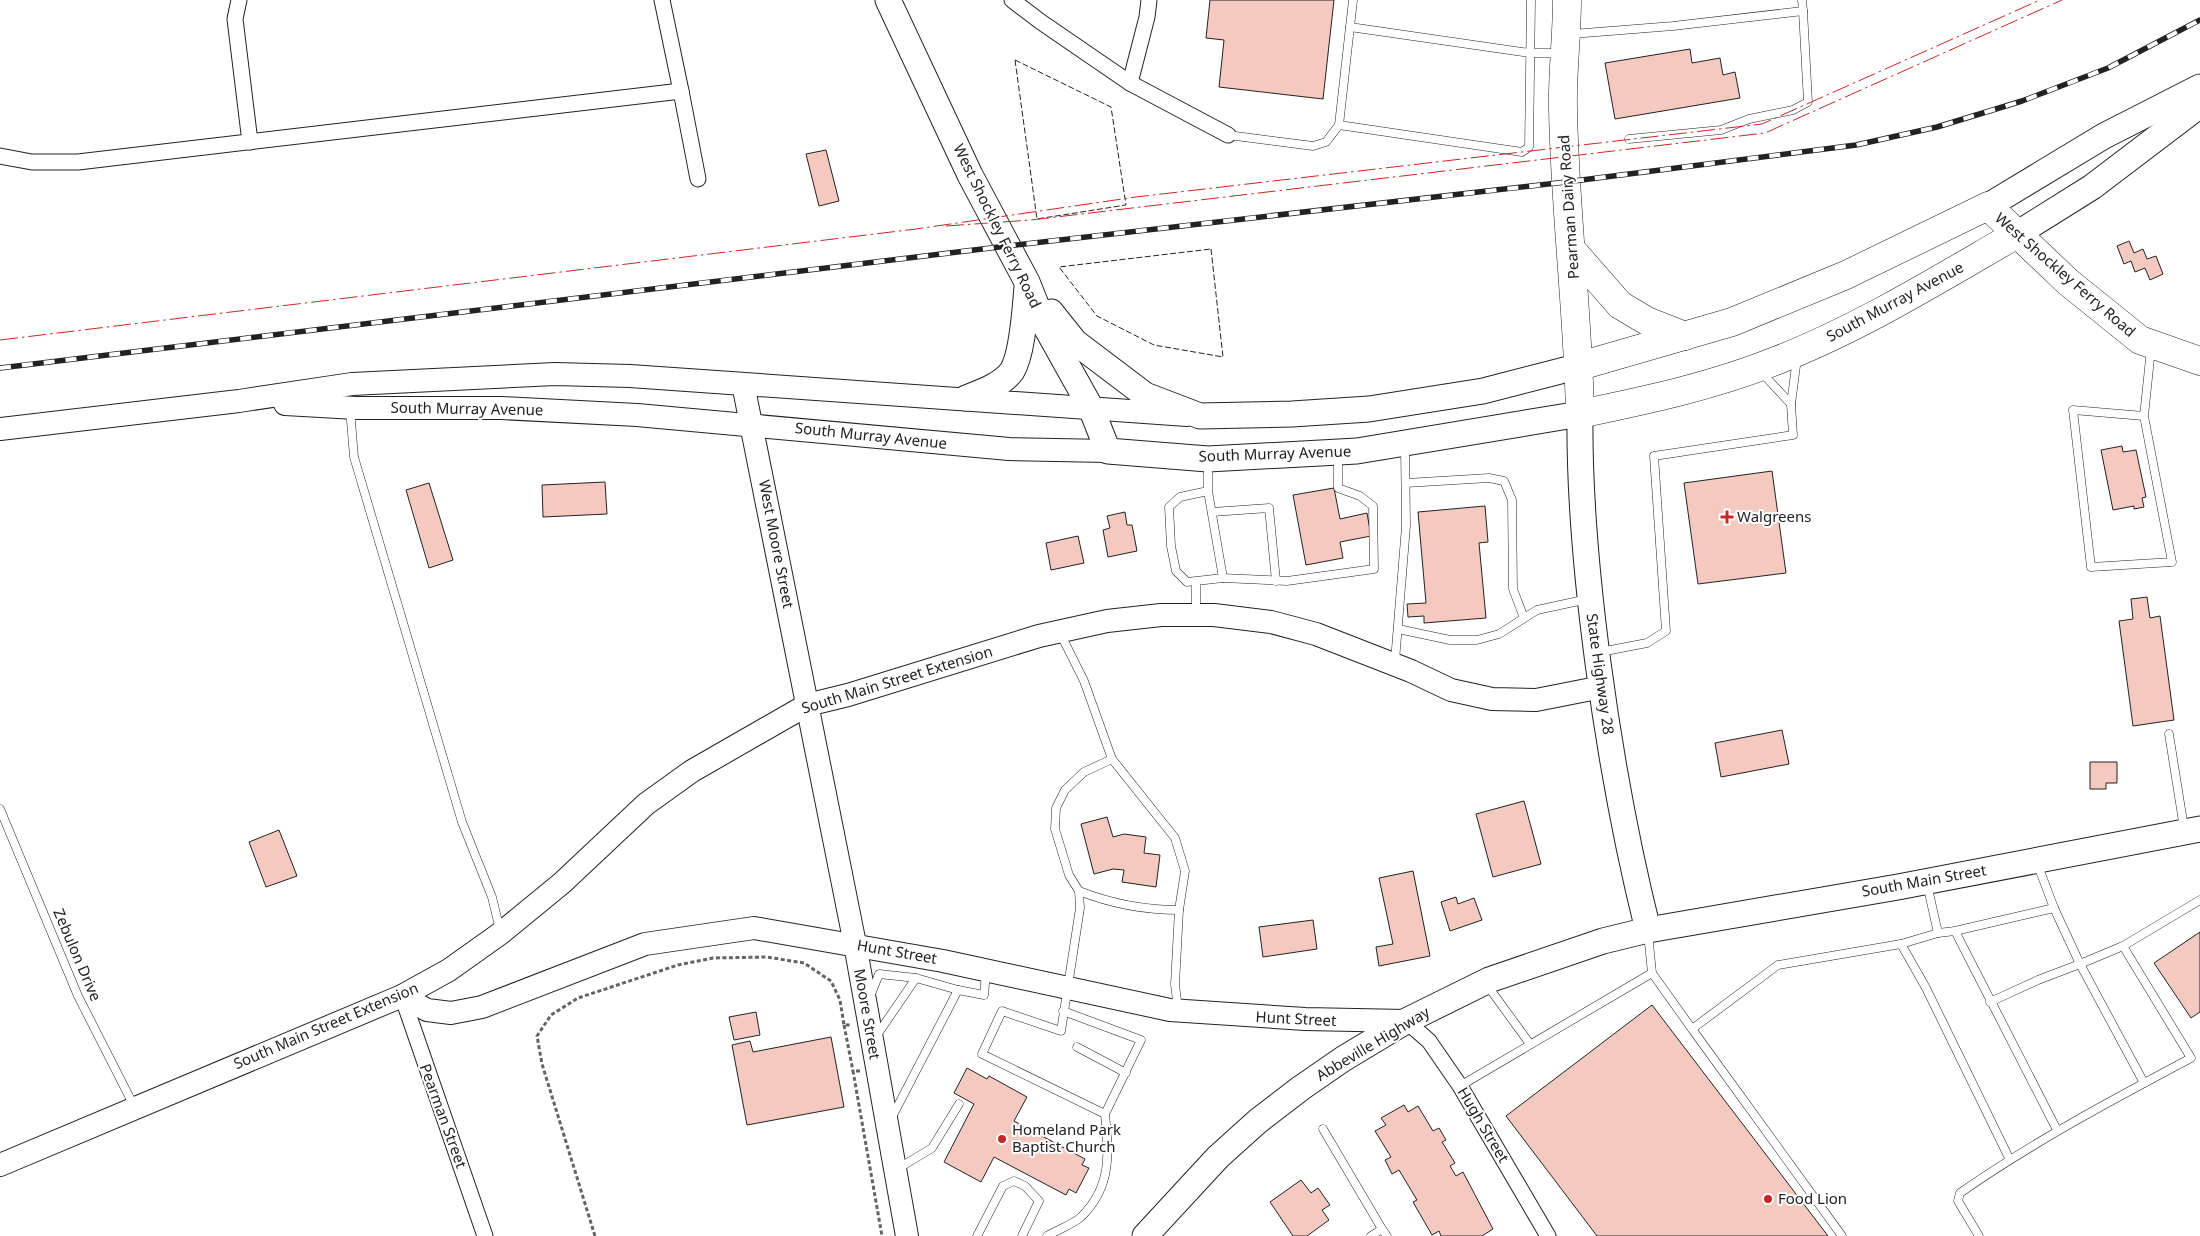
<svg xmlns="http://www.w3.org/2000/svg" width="2200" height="1236" viewBox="0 0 2200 1236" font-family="'Noto Sans',sans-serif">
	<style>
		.building { fill: #f3c9c0; stroke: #222 }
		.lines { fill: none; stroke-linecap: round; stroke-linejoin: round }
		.lane-casing { stroke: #222; stroke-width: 9 }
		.street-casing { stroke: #222; stroke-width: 17 }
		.secondary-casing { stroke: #222; stroke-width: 24 }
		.primary-casing { stroke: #222; stroke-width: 27 }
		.highway-casing { stroke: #222; stroke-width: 29 }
		.path { stroke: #646464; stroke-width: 3; stroke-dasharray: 4 2.5; stroke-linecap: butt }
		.lane { stroke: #fff; stroke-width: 8 }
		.street { stroke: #fff; stroke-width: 15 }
		.secondary { stroke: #fff; stroke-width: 22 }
		.primary { stroke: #fff; stroke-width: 25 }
		.highway { stroke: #fff; stroke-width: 28 }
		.rail-casing { stroke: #222; stroke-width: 5.5 }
		.rail { stroke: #fff; stroke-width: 4; stroke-dasharray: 11; stroke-linecap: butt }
		.fence { stroke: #222; stroke-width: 1; stroke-dasharray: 6 2.5; stroke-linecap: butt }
		.power { stroke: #c62828; stroke-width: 1; stroke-dasharray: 18 4 2.5 4; stroke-linecap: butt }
		.poi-dot { fill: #c62828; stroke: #fff; stroke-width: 2 }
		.labels { text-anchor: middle; stroke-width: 4; stroke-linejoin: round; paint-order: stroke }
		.street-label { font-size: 15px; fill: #222; stroke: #fff }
		.poi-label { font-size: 15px; fill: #222; stroke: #fff; text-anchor: start }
	</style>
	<rect width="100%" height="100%" fill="#fff"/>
	<g class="building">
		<polygon points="1210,0 1334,0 1323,99 1219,87 1224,40 1206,38"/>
		<polygon points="1690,49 1692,63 1720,58 1723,75 1735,72 1740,98 1615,119 1605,63"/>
		<polygon points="826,150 839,201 819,206 806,154"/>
		<polygon points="2129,241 2134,253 2143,249 2147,259 2156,256 2163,274 2150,280 2145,268 2135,272 2131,261 2124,264 2117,246"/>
		<polygon points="2122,446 2123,452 2136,450 2146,497 2142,498 2144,507 2134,509 2134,506 2113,510 2101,450"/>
		<polygon points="1772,471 1786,573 1698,584 1684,483"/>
		<polygon points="605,482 607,514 543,517 542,485"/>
		<polygon points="429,483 453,560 429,568 406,490"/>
		<polygon points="1334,488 1340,519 1367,513 1371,536 1340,542 1343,558 1306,565 1293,495"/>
		<polygon points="1485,506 1488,542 1479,543 1486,618 1424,623 1424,616 1408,617 1407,604 1426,603 1418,512"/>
		<polygon points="1125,512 1127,525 1132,525 1137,551 1108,557 1103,530 1110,528 1107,516"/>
		<polygon points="1078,536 1084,563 1051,570 1046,543"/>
		<polygon points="2147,597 2150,618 2160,616 2174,720 2133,726 2119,621 2133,619 2131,599"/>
		<polygon points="1782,730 1789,764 1721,777 1715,743"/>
		<polygon points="2090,762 2117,762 2117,783 2106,783 2106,789 2090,789"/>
		<polygon points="1524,801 1541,864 1493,877 1476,814"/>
		<polygon points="1107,817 1113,837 1124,834 1146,837 1144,853 1160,855 1156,887 1122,882 1124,870 1113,869 1094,874 1081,824"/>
		<polygon points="279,830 297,876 266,887 249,842"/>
		<polygon points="1413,871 1430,956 1379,966 1376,947 1393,944 1379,878"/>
		<polygon points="1456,897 1458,904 1474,898 1482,920 1450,931 1441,902"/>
		<polygon points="1313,920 1317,949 1263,957 1259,927"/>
		<polygon points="2200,932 2200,1012 2191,1018 2154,963"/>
		<polygon points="1652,1005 1828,1236 1597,1236 1506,1116"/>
		<polygon points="756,1012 760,1035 734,1040 729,1017"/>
		<polygon points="831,1037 844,1107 747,1125 732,1045 750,1041 753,1052"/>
		<polygon points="967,1068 987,1079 989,1076 1027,1097 1014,1121 1085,1159 1082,1165 1089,1168 1076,1193 1069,1189 1066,1195 994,1157 981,1182 944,1162 974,1104 954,1093"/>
		<polygon points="1404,1105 1408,1112 1418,1106 1433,1131 1439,1128 1446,1140 1442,1142 1455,1163 1450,1166 1456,1176 1463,1172 1493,1229 1482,1236 1441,1236 1439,1231 1432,1235 1413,1202 1417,1200 1399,1170 1392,1174 1385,1160 1391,1157 1375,1131 1386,1125 1381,1118"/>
		<polygon points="1301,1180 1311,1193 1318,1188 1330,1205 1322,1210 1329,1220 1307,1236 1293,1236 1270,1202"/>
	</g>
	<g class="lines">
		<defs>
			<g id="lane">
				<polyline points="1353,0 1339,125 1522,152 1529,147 1531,0"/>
				<polyline points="1350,27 1530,53 1561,53"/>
				<polyline points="1572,34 1673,26 1803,11 1802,0"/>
				<polyline points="1228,135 1313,146 1326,142 1339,125"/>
				<polyline points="1629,139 1721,130 1749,119 1793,110 1808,102 1803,11"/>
				<polyline points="1762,373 1791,404 1797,358"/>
				<polyline points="350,409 354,457 462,822 492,897 500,930"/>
				<polyline points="2144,416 2073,410 2091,567 2172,562 2144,416 2151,349"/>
				<polyline points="1208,461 1208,491 1223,578 1187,582 1176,571 1171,546 1169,507 1180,497 1208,491"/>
				<polyline points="1406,483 1489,478 1504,481 1512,500 1513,589 1524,618"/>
				<polyline points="1212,512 1269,508 1276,581"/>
				<polyline points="1223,578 1287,581 1374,569 1373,506 1360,496 1338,488 1338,454"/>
				<polyline points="1196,613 1196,582"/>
				<polyline points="1398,629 1450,640 1477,640 1499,634 1537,610 1588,599"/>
				<polyline points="1060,633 1084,681 1112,759 1175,838 1185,871 1179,910 1175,984 1178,1010"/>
				<polyline points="1600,652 1647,643 1666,631 1654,456 1793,435 1791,404"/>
				<polyline points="1395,661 1406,526 1405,446"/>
				<polyline points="2169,734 2184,828"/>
				<polyline points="0,809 78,996 134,1106"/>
				<polyline points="2037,863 2054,908"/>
				<polyline points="1927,884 1938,933"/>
				<path d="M1079,891C1112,904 1143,910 1179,910"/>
				<polyline points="1955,931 2057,1130"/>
				<polyline points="1648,933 1652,973 1692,1029 1778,965 1901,944 1938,933 1955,931 2054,908 2080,964 2123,946 2200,900"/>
				<polyline points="1901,944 1926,988 2009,1158"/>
				<polyline points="1487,985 1530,1044"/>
				<polyline points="871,994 879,974 916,978"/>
				<polyline points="1990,1002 2038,980 2080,964 2144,1083"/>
				<polyline points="1063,1011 1141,1040 1105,1114 982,1054 1002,1011 1061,1031 1080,908 1079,891 1069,875 1055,829 1056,808 1065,790 1084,772 1112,759"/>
				<polyline points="1692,1029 1842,1236"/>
				<polyline points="877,1035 916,978 958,990"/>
				<polyline points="1077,1047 1126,1073"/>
				<polyline points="1460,1086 1652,973"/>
				<polyline points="892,1117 958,990 984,995 986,972"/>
				<polyline points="1323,1129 1382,1229"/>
				<polyline points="899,1168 932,1148 959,1104"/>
				<polyline points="977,1236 1003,1186 1014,1181 1025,1186 1039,1201 1022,1236"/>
				<path d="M1047,1236C1057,1230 1072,1225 1081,1217C1112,1187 1109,1153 1105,1114"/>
				<polyline points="1371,1236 1382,1229 1387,1236"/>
				<path d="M1979,1236L1958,1201L1960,1193C2033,1142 2112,1100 2191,1058L2123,946"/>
			</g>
			<g id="street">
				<polyline points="239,0 235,19 250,142"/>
				<polyline points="1012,0 1041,22 1130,83 1228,135"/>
				<polyline points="1130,83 1147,17 1149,0"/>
				<polyline points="681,91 698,179"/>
				<polyline points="0,156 32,162 78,162 681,91 662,0"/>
				<polyline points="402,996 485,1236"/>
				<polyline points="1406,1021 1429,1041 1460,1086 1548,1236"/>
			</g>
			<g id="secondary">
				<polyline points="743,384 855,944 907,1236"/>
				<polyline points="285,404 356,408 501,408 637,415 1009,449 1108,451"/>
				<polyline points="0,429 239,401 352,384 555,374 630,376 1187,415"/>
				<polyline points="402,996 427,1010 451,1013 482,1007 645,944 754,928 943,961 1170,1010 1305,1019 1406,1021"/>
				<polyline points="0,1165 402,996 449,970 501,933 562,883 646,804 692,771 807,705 848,695 1039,636 1107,621 1161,615 1214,615 1271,622 1316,634 1411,671 1451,690 1492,699 1536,700 1602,687"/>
			</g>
			<g id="primary">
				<path d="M888,0L970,175L1027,282L1043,322L1091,408L1108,451L1208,459L1357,451L1580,414C1579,498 1587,580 1598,663C1610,753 1626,842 1648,930"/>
				<polyline points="1988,206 2104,136 2200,87"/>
				<polyline points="2017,234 2092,187 2200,105"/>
				<polyline points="1051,312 1075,342 1145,395 1200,416 1292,414 1369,409 1483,391 1580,366"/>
				<path d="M966,398C981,392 1002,385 1012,371C1023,353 1025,308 1027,287"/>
				<polyline points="1145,1236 1218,1157 1258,1121 1301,1088 1343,1059 1406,1021 1489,980 1603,941 1648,930 1898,887 2200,829"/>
			</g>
			<g id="highway">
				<path d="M1567,0C1567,37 1562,74 1563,110C1565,212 1578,313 1580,414C1647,400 1714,386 1778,360C1862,327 1939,279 2017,234"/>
				<polyline points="1571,249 1620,305 1647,321 1685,336"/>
				<polyline points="1580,366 1732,322 1846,275 1988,206 2068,282 2140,340 2200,361"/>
			</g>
		</defs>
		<use href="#lane" class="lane-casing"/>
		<use href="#street" class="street-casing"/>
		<use href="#secondary" class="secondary-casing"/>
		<use href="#primary" class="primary-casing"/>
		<use href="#highway" class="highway-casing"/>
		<g class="path">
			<polyline points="844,1025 853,1071"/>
			<polyline points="860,1071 853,1071 882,1236"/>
			<polyline points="595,1236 542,1064 537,1036 551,1015 578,998 678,965 713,958 767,957 804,963 831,981 840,1000 844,1025 851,1025"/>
		</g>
		<use href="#lane" class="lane"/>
		<use href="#street" class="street"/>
		<use href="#secondary" class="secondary"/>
		<use href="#primary" class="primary"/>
		<use href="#highway" class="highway"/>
		<defs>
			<polyline id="rail" points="0,368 1007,246 1566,182 1856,145 1937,127 2022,101 2108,68 2200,20"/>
		</defs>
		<use href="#rail" class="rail-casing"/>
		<use href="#rail" class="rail"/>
		<g class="fence">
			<polygon points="1015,60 1111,107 1126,205 1037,219"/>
			<polygon points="1211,249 1223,357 1154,345 1097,316 1059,267"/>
		</g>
		<g class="power">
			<polyline points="946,226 1031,220 1765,133 2062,0"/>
			<polyline points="0,340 916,229 1136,197 1762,124 2040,0"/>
		</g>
	</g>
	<g class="poi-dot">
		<path d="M1724.5 509.5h5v5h5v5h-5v5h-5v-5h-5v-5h5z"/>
		<circle cx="1002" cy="1139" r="5"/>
		<circle cx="1768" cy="1199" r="5"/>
	</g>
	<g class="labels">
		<g class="street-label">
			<text transform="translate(1569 207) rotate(-94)" y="5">Pearman Dairy Road</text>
			<text transform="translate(997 226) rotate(64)" y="5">West Shockley Ferry Road</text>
			<text transform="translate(2065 275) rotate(41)" y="5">West Shockley Ferry Road</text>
			<text transform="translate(1895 302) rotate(-28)" y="5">South Murray Avenue</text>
			<text transform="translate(467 409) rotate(1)" y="5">South Murray Avenue</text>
			<text transform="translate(871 436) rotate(6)" y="5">South Murray Avenue</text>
			<text transform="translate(1275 454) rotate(-2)" y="5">South Murray Avenue</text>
			<text transform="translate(776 544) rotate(79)" y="5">West Moore Street</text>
			<text transform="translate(1600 674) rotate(82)" y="5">State Highway 28</text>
			<text transform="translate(897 680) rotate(-17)" y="5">South Main Street Extension</text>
			<text transform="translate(1924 881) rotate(-10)" y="5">South Main Street</text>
			<text transform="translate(897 952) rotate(10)" y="5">Hunt Street</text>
			<text transform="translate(77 955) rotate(67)" y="5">Zebulon Drive</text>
			<text transform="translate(867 1014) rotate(80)" y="5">Moore Street</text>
			<text transform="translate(1296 1019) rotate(3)" y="5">Hunt Street</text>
			<text transform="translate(326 1026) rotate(-23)" y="5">South Main Street Extension</text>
			<text transform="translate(1373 1044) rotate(-31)" y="5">Abbeville Highway</text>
			<text transform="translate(443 1116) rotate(70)" y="5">Pearman Street</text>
			<text transform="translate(1483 1125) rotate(59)" y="5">Hugh Street</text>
		</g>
		<g class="poi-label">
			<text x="1737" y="522">Walgreens</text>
			<text x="1012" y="1135">Homeland Park<tspan x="1012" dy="17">Baptist Church</tspan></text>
			<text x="1778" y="1204">Food Lion</text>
		</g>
	</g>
</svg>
